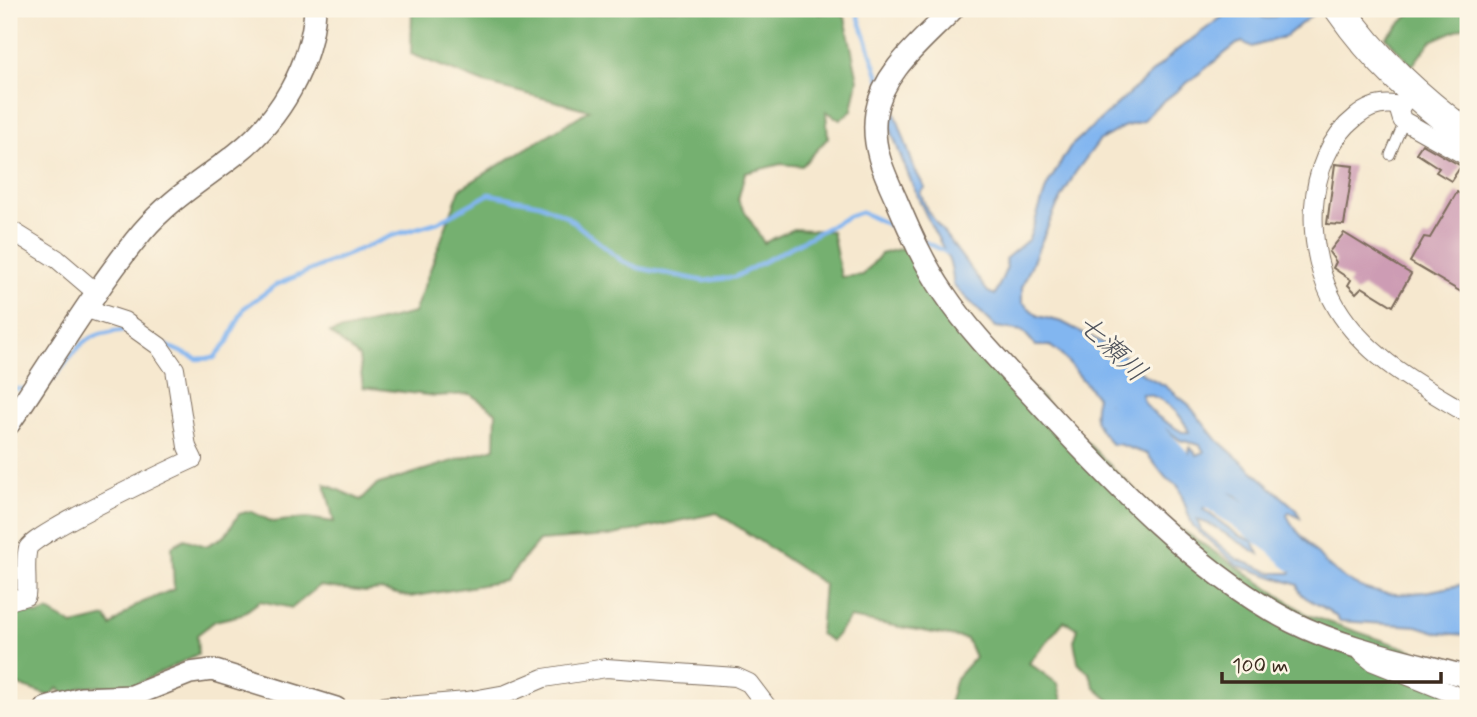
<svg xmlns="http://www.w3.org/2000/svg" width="1477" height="717" viewBox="0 0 1477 717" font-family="Mynerve,'Klee One',sans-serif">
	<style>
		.forest { fill: #74b06f; stroke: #586d46; stroke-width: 2 }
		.water { fill: #82b6f0; stroke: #5e7087; stroke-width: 2; fill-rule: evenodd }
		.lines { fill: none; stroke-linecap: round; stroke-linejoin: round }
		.stream { stroke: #82b6f0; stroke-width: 4.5 }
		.river { stroke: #82b6f0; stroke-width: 26 }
		.building { fill: #cd9cb4 }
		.service-casing { stroke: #7c6c5c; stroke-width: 11 }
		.minor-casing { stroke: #7c6c5c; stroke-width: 20 }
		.tertiary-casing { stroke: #7c6c5c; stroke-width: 24 }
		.trunk-casing { stroke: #7c6c5c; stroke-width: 32 }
		.service { stroke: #fff; stroke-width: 9 }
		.minor { stroke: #fff; stroke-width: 18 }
		.tertiary { stroke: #fff; stroke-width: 21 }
		.trunk { stroke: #fff; stroke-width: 30 }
		.labels { text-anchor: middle; stroke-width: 6; stroke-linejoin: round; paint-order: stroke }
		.water-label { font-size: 28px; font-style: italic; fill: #50545d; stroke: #fcf5e5 }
	</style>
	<rect width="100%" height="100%" fill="#fcf5e5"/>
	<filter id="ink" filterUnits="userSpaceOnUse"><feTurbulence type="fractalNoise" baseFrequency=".0143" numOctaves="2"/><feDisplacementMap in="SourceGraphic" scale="14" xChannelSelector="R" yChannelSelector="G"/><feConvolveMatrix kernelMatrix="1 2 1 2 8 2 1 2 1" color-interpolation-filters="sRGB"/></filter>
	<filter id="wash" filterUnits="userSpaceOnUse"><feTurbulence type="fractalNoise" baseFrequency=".00686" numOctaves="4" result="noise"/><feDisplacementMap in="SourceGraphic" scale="28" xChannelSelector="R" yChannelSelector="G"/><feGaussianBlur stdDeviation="1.57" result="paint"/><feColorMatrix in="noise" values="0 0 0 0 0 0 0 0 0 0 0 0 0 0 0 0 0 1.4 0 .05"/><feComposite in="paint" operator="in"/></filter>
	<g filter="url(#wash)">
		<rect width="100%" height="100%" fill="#f6e8cf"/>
		<g class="forest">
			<polygon points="412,9 816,9 820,14 834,10 845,17 858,80 852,110 840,120 826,111 828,138 802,166 781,164 745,173 738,200 764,243 793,229 832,231 841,277 863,275 881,254 903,248 907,231 961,318 1160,515 1308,615 1414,651 1468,681 1468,708 1118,708 1095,688 1090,674 1078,662 1074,641 1078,629 1064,621 1029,663 1058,684 1064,708 948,708 956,678 975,657 967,639 850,618 832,641 820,634 824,584 717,513 609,536 539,541 505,581 410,597 380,590 365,592 319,586 292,608 260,601 241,615 215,621 197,635 198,654 133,686 81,687 67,697 58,688 50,696 9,682 9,620 26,610 37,615 48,611 73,625 106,617 111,626 136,605 174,589 172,546 185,539 206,546 225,536 239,514 250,511 273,522 307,518 334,522 325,484 361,500 376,485 495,448 496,412 470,394 435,396 363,387 359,357 330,333 414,313 460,189 589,110 484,83 411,54"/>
			<polygon points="1415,9 1468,9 1468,25 1431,41 1412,66 1386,37"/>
		</g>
		<path class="water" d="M1233,9H1269L1262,17C1276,21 1277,12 1289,9C1298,7 1310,9 1319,9L1286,36L1252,47L1243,42L1237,44L1155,108L1143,121L1123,127L1099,141L1075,173L1054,212L1022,287V302L1038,316L1062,322L1120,352L1144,375L1164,385L1188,404L1215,438L1297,510L1300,518L1289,512L1287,515C1293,530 1304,537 1313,549C1358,606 1403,598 1468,583V635L1439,633L1417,626L1340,621C1327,603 1298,602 1298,585L1237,565L1193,527L1178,486L1166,478L1147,454L1118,444L1112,445C1098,426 1090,422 1097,397L1061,354L1050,346H1036L1023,331L996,327L953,285C954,261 941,246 931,225C921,206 886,126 886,108C886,104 889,101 890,98L915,170L925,188L920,192L927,210L988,292L995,295L1007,267L1005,259L1029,239L1047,186L1070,147L1177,50ZM1142,394C1164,396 1181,413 1189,432H1182C1168,423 1144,412 1142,394ZM1110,396L1162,426L1180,440L1200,445L1204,452L1197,455L1190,447L1189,454L1184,455L1146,436L1108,402ZM1230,493L1237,496C1249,511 1291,555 1291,573H1273L1237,559L1201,530L1197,520L1209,524L1259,554L1253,541L1238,535L1203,509L1212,500Z"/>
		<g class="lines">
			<g class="stream">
				<polyline points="856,9 880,80"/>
				<polyline points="923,241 950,254"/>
				<polyline points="165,345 197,359 214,358 227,343 244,308 276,285 391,236 438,222 489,194 540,204 566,216 622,261 639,268 704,281 735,277 849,216 861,212 900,230"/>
				<path d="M48,383C80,353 72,335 125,330"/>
				<polyline points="9,389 24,389"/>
			</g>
			<polyline class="river" points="1104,379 1205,491 1277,542 1294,558"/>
		</g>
		<g id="blocks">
			<g class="building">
				<polygon points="1422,144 1461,166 1451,181 1436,172 1439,168 1416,153"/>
				<polygon points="1335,164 1353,166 1344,225 1327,224"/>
				<polygon points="1457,192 1468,199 1468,296 1410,262 1424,237 1430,238"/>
				<polygon points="1344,233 1411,274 1393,306 1362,287 1356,293 1348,285 1351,280 1333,268 1336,262 1329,252"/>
			</g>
		</g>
	</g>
	<g filter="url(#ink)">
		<use href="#blocks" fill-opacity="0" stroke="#7c6c5c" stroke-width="2"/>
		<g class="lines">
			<defs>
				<polyline id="service" points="1390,155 1404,122"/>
				<g id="minor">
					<polyline points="1406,98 1399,110 1402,120 1468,157"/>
					<path d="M1400,106C1384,102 1369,106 1356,117C1302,159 1304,253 1337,308C1367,358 1420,385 1468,414"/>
					<polyline points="9,229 57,259 98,294"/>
					<path d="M9,601L26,596C28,582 24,561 28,548C32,535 171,469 193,459L187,447L175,369L159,346L124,321L87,309"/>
					<polyline points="1362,653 1373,662 1468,700"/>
					<polyline points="394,707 467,701 506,694 544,678 606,668 736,677 749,683 768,708"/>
				</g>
				<g id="tertiary">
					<path d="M953,9C924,40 883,70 876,113C871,145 883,171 896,199C910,232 924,264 944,293C970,332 1005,367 1037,401C1108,478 1198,574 1292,622C1346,649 1410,661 1468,677"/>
					<path d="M9,424C52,361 94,290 142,232C170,199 203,180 236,154C280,120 312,64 315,9"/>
					<polyline points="46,708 81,698 132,696 190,673 212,670 336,708"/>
					<polyline points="385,708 394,707"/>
				</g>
				<path id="trunk" d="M1340,9C1375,60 1419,99 1468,136"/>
			</defs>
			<use href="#service" class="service-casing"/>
			<use href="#minor" class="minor-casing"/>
			<use href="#tertiary" class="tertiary-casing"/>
			<use href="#trunk" class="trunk-casing"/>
			<use href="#service" class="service"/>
			<use href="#minor" class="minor"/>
			<use href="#tertiary" class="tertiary"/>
			<use href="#trunk" class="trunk"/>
		</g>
	</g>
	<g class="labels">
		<g class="water-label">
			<text transform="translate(1113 347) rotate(44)" y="10">七瀬川</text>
		</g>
	</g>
	<rect width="1477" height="717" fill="none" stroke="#fcf5e5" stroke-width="35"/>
	<path d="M1222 672v10h219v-10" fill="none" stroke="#3b2a1e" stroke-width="3.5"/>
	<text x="1232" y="672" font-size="21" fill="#3b2a1e" stroke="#fcf5e5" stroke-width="5" paint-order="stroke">100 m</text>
</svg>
